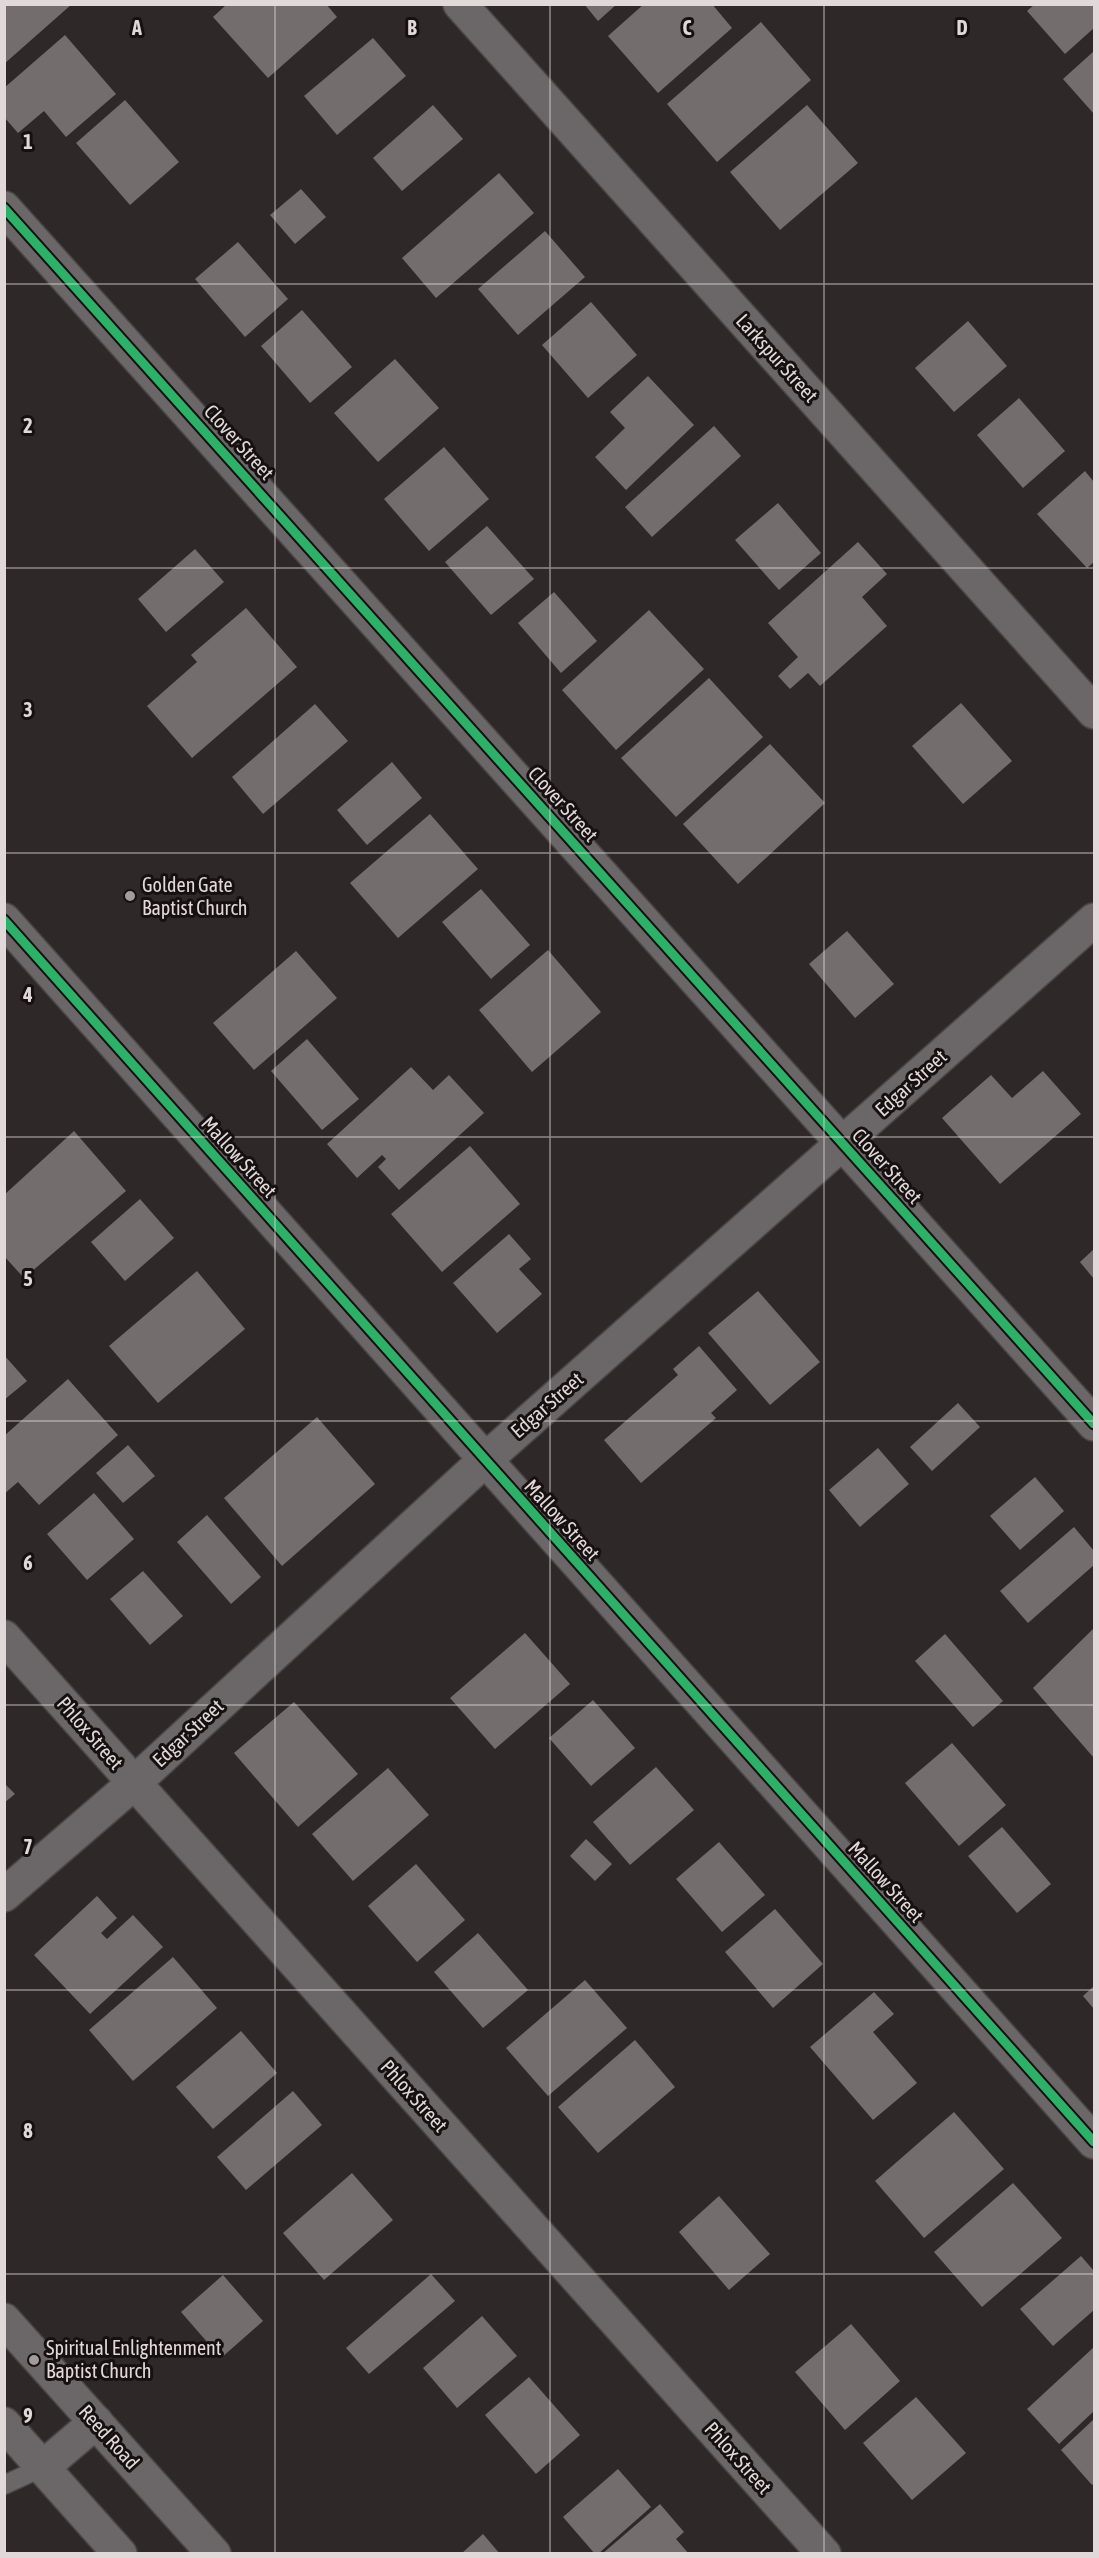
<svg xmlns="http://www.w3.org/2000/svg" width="1099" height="2558" viewBox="0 0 1099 2558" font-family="'Asap Condensed',sans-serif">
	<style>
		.building { fill: #746d6e }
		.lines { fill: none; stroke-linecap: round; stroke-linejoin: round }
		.service-casing { stroke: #4b4547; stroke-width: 21 }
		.minor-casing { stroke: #4b4547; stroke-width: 36 }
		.tertiary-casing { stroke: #4b4547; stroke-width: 36 }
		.service { stroke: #6b6667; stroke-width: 18 }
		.minor { stroke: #6b6667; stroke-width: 33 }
		.tertiary { stroke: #6b6667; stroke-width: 33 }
		.cycleway-casing { stroke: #161011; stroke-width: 13 }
		.cycleway { stroke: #2db169; stroke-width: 9 }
		.grid { fill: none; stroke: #e1d8da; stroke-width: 1.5; stroke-opacity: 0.55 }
		.poi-dot { fill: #a39a9c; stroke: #161011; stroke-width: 2 }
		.labels { text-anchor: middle; stroke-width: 6; stroke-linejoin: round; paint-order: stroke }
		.street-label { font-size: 20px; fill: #e1d8da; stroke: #161011 }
		.poi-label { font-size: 20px; fill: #e1d8da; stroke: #161011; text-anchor: start }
		.grid-label { font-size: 20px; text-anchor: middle; font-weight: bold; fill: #e1d8da; stroke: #161011; stroke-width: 6; stroke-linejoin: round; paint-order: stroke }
	</style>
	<rect width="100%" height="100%" fill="#2f2829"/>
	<g class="building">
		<polygon points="4,4 72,4 4,64"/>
		<polygon points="227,4 326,4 337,17 268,78 213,17"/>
		<polygon points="584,4 617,4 598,21"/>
		<polygon points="644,4 712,4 732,28 658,93 608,36"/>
		<polygon points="1035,4 1094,4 1094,28 1065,54 1027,11"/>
		<polygon points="761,22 811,80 717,162 667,104"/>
		<polygon points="65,35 116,94 66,137 44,111 18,133 4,117 4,88"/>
		<polygon points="373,38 406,76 337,135 304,96"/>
		<polygon points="1094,51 1094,114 1063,79"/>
		<polygon points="125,100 179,162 130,205 76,143"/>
		<polygon points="433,105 463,139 402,191 373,158"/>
		<polygon points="807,105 858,163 780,230 730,172"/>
		<polygon points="499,173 534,213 436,298 402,258"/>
		<polygon points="301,189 326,217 295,244 270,215"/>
		<polygon points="545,231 585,277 518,335 478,289"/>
		<polygon points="238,242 288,299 245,337 195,279"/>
		<polygon points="591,302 637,355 588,398 542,345"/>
		<polygon points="302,310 352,367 310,403 261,346"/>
		<polygon points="968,321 1007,366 954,412 915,368"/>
		<polygon points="395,359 439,408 378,462 334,413"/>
		<polygon points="648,376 694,425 626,490 595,457 625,428 610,412"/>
		<polygon points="1019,398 1065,451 1023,488 977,435"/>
		<polygon points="714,426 741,456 652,537 625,507"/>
		<polygon points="444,447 489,499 429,551 384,499"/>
		<polygon points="1085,471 1094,482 1094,562 1087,568 1037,514"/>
		<polygon points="778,503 821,553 779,590 735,540"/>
		<polygon points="487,526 534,579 491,615 445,562"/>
		<polygon points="858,542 887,574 862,597 887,626 820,686 808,673 790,689 778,676 798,657 768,623"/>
		<polygon points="195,549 224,582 166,632 138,599"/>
		<polygon points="554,592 597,641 561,673 518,623"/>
		<polygon points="246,608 297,667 192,758 147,706 197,662 191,655"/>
		<polygon points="649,610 704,669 616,750 562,690"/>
		<polygon points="709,678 763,737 676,817 621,758"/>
		<polygon points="961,703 1012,761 963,804 912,746"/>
		<polygon points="315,704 348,741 263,814 232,777"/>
		<polygon points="770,744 825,803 738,884 683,824"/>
		<polygon points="392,762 422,798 367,845 337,810"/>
		<polygon points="430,814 478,869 398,938 350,883"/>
		<polygon points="481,889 530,945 491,979 442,922"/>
		<polygon points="847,931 894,984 855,1018 809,964"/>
		<polygon points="548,950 601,1012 532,1072 479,1010"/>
		<polygon points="296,951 337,998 254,1070 213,1023"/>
		<polygon points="307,1039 359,1099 322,1130 271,1071"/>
		<polygon points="411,1067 433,1090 449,1075 484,1113 399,1190 378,1167 386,1159 382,1155 357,1178 327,1144"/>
		<polygon points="1043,1071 1081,1114 1000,1184 942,1118 991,1075 1012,1098"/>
		<polygon points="74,1131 126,1191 24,1278 4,1256 4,1195"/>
		<polygon points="470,1146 520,1204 442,1272 391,1214"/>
		<polygon points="140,1199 174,1238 125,1281 91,1242"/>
		<polygon points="509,1234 531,1259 519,1269 542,1294 497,1333 453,1283"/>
		<polygon points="1094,1249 1094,1279 1080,1262"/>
		<polygon points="197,1271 245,1329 158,1403 109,1346"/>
		<polygon points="758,1291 820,1362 770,1405 708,1333"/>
		<polygon points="699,1346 737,1390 711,1413 716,1418 641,1483 604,1440 678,1375 673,1369"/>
		<polygon points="4,1355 27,1381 4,1400"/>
		<polygon points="68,1379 118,1435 39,1505 18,1482 4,1494 4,1436"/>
		<polygon points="958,1403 980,1427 932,1471 910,1447"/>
		<polygon points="317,1417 375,1484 282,1566 224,1498"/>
		<polygon points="128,1445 155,1476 123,1503 96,1473"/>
		<polygon points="878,1448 909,1484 860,1527 829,1490"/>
		<polygon points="1035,1477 1064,1511 1020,1550 990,1516"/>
		<polygon points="94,1493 134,1539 87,1580 47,1534"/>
		<polygon points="207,1515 261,1577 231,1604 177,1542"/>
		<polygon points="1074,1527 1094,1551 1094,1565 1028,1623 1000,1591"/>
		<polygon points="143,1571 183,1616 150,1645 110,1599"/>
		<polygon points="1094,1628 1094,1758 1033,1688"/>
		<polygon points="525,1633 570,1684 495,1749 450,1698"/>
		<polygon points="945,1634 1003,1701 973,1727 915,1661"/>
		<polygon points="593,1700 635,1748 591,1786 549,1738"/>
		<polygon points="294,1702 358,1774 298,1827 234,1753"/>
		<polygon points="952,1743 1006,1805 959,1846 905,1783"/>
		<polygon points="656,1767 694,1810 630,1865 593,1822"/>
		<polygon points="388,1768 429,1815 353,1881 312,1834"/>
		<polygon points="4,1783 15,1794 4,1803"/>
		<polygon points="1002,1827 1051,1884 1017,1913 968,1856"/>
		<polygon points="586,1839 612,1864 595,1881 570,1856"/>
		<polygon points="719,1842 765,1895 722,1932 676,1879"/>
		<polygon points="416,1864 465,1920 417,1962 368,1906"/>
		<polygon points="97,1896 117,1918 101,1933 107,1939 133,1915 163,1947 90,2014 34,1955"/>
		<polygon points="775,1909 823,1964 773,2008 725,1952"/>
		<polygon points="478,1933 528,1990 483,2028 434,1972"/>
		<polygon points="173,1957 217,2008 133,2081 89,2030"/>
		<polygon points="585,1980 627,2028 548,2096 506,2048"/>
		<polygon points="1094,1986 1094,2009 1083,1996"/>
		<polygon points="874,1992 894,2014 873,2032 917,2083 873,2120 810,2047"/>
		<polygon points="241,2031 277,2073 213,2129 176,2087"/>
		<polygon points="635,2040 675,2087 598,2153 558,2107"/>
		<polygon points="293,2091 322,2125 246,2190 217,2157"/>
		<polygon points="954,2112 1004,2169 924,2238 875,2181"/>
		<polygon points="352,2173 393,2220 324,2280 283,2233"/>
		<polygon points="1013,2183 1062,2238 982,2307 934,2252"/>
		<polygon points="719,2196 770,2254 729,2290 679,2232"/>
		<polygon points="1081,2256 1094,2271 1094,2310 1053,2346 1020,2309"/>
		<polygon points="431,2274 455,2301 369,2374 346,2348"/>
		<polygon points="223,2275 263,2321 221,2358 181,2312"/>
		<polygon points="482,2316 517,2356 457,2408 423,2368"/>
		<polygon points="851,2324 900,2381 845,2430 795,2372"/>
		<polygon points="1094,2347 1094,2411 1059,2444 1027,2409"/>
		<polygon points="529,2377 580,2435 536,2474 485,2415"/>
		<polygon points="916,2397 966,2453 912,2500 863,2443"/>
		<polygon points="1094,2419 1094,2483 1092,2485 1061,2450"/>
		<polygon points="618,2469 651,2507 598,2554 595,2554 563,2517"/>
		<polygon points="660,2504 684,2532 676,2539 689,2554 602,2554"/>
		<polygon points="483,2534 500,2554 461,2554"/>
	</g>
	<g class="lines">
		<defs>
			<polyline id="service" points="4,2485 43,2467"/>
			<g id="minor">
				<polyline points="460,4 1094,712"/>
				<polyline points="4,208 1094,1424"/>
				<polyline points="4,920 1094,2142"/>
				<polyline points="4,1637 824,2554"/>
				<polyline points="4,1895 134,1783 485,1460 1094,920"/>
			</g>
			<g id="tertiary">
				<polyline points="4,2320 214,2554"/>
				<polyline points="4,2424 120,2554"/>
				<polyline points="43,2467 96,2422"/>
			</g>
		</defs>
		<use href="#service" class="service-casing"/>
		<use href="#minor" class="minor-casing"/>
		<use href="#tertiary" class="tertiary-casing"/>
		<use href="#service" class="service"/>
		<use href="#minor" class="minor"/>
		<use href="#tertiary" class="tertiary"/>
		<defs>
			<g id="cycleway">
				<polyline points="4,208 1094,1424"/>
				<polyline points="4,920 1094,2142"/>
			</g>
		</defs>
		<use href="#cycleway" class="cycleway-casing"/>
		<use href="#cycleway" class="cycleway"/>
	</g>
	<path class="grid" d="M275,4V2554M550,4V2554M824,4V2554M4,284H1094M4,568H1094M4,853H1094M4,1137H1094M4,1421H1094M4,1705H1094M4,1990H1094M4,2274H1094"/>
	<g class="poi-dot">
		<circle cx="130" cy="896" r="6"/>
		<circle cx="34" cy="2360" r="6"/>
	</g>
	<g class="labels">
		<g class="street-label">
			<text transform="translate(777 358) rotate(48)" y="7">Larkspur Street</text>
			<text transform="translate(239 442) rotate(48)" y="7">Clover Street</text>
			<text transform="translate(563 804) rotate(48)" y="7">Clover Street</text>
			<text transform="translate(911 1083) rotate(-42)" y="7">Edgar Street</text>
			<text transform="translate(239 1157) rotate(48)" y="7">Mallow Street</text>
			<text transform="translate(887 1166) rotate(48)" y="7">Clover Street</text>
			<text transform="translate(547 1405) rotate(-41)" y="7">Edgar Street</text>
			<text transform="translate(562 1520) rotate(48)" y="7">Mallow Street</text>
			<text transform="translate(90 1733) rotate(49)" y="7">Phlox Street</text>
			<text transform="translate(188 1733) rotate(-43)" y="7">Edgar Street</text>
			<text transform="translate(886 1882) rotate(48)" y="7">Mallow Street</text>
			<text transform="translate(414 2096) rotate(48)" y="7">Phlox Street</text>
			<text transform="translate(109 2437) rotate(48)" y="7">Reed Road</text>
			<text transform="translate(738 2458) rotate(48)" y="7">Phlox Street</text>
		</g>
		<g class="poi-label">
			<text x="142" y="892">Golden Gate<tspan x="142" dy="23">Baptist Church</tspan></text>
			<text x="46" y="2355">Spiritual Enlightenment<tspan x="46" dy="23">Baptist Church</tspan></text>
		</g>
	</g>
	<g class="grid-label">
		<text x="137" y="35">A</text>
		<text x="412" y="35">B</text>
		<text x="687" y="35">C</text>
		<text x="962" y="35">D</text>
		<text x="28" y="149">1</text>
		<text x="28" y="433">2</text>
		<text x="28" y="717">3</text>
		<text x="28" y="1002">4</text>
		<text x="28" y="1286">5</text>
		<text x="28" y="1570">6</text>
		<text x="28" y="1854">7</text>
		<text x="28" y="2138">8</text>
		<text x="28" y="2423">9</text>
	</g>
	<rect width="1099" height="2558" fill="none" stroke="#e1d8da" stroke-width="12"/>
</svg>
